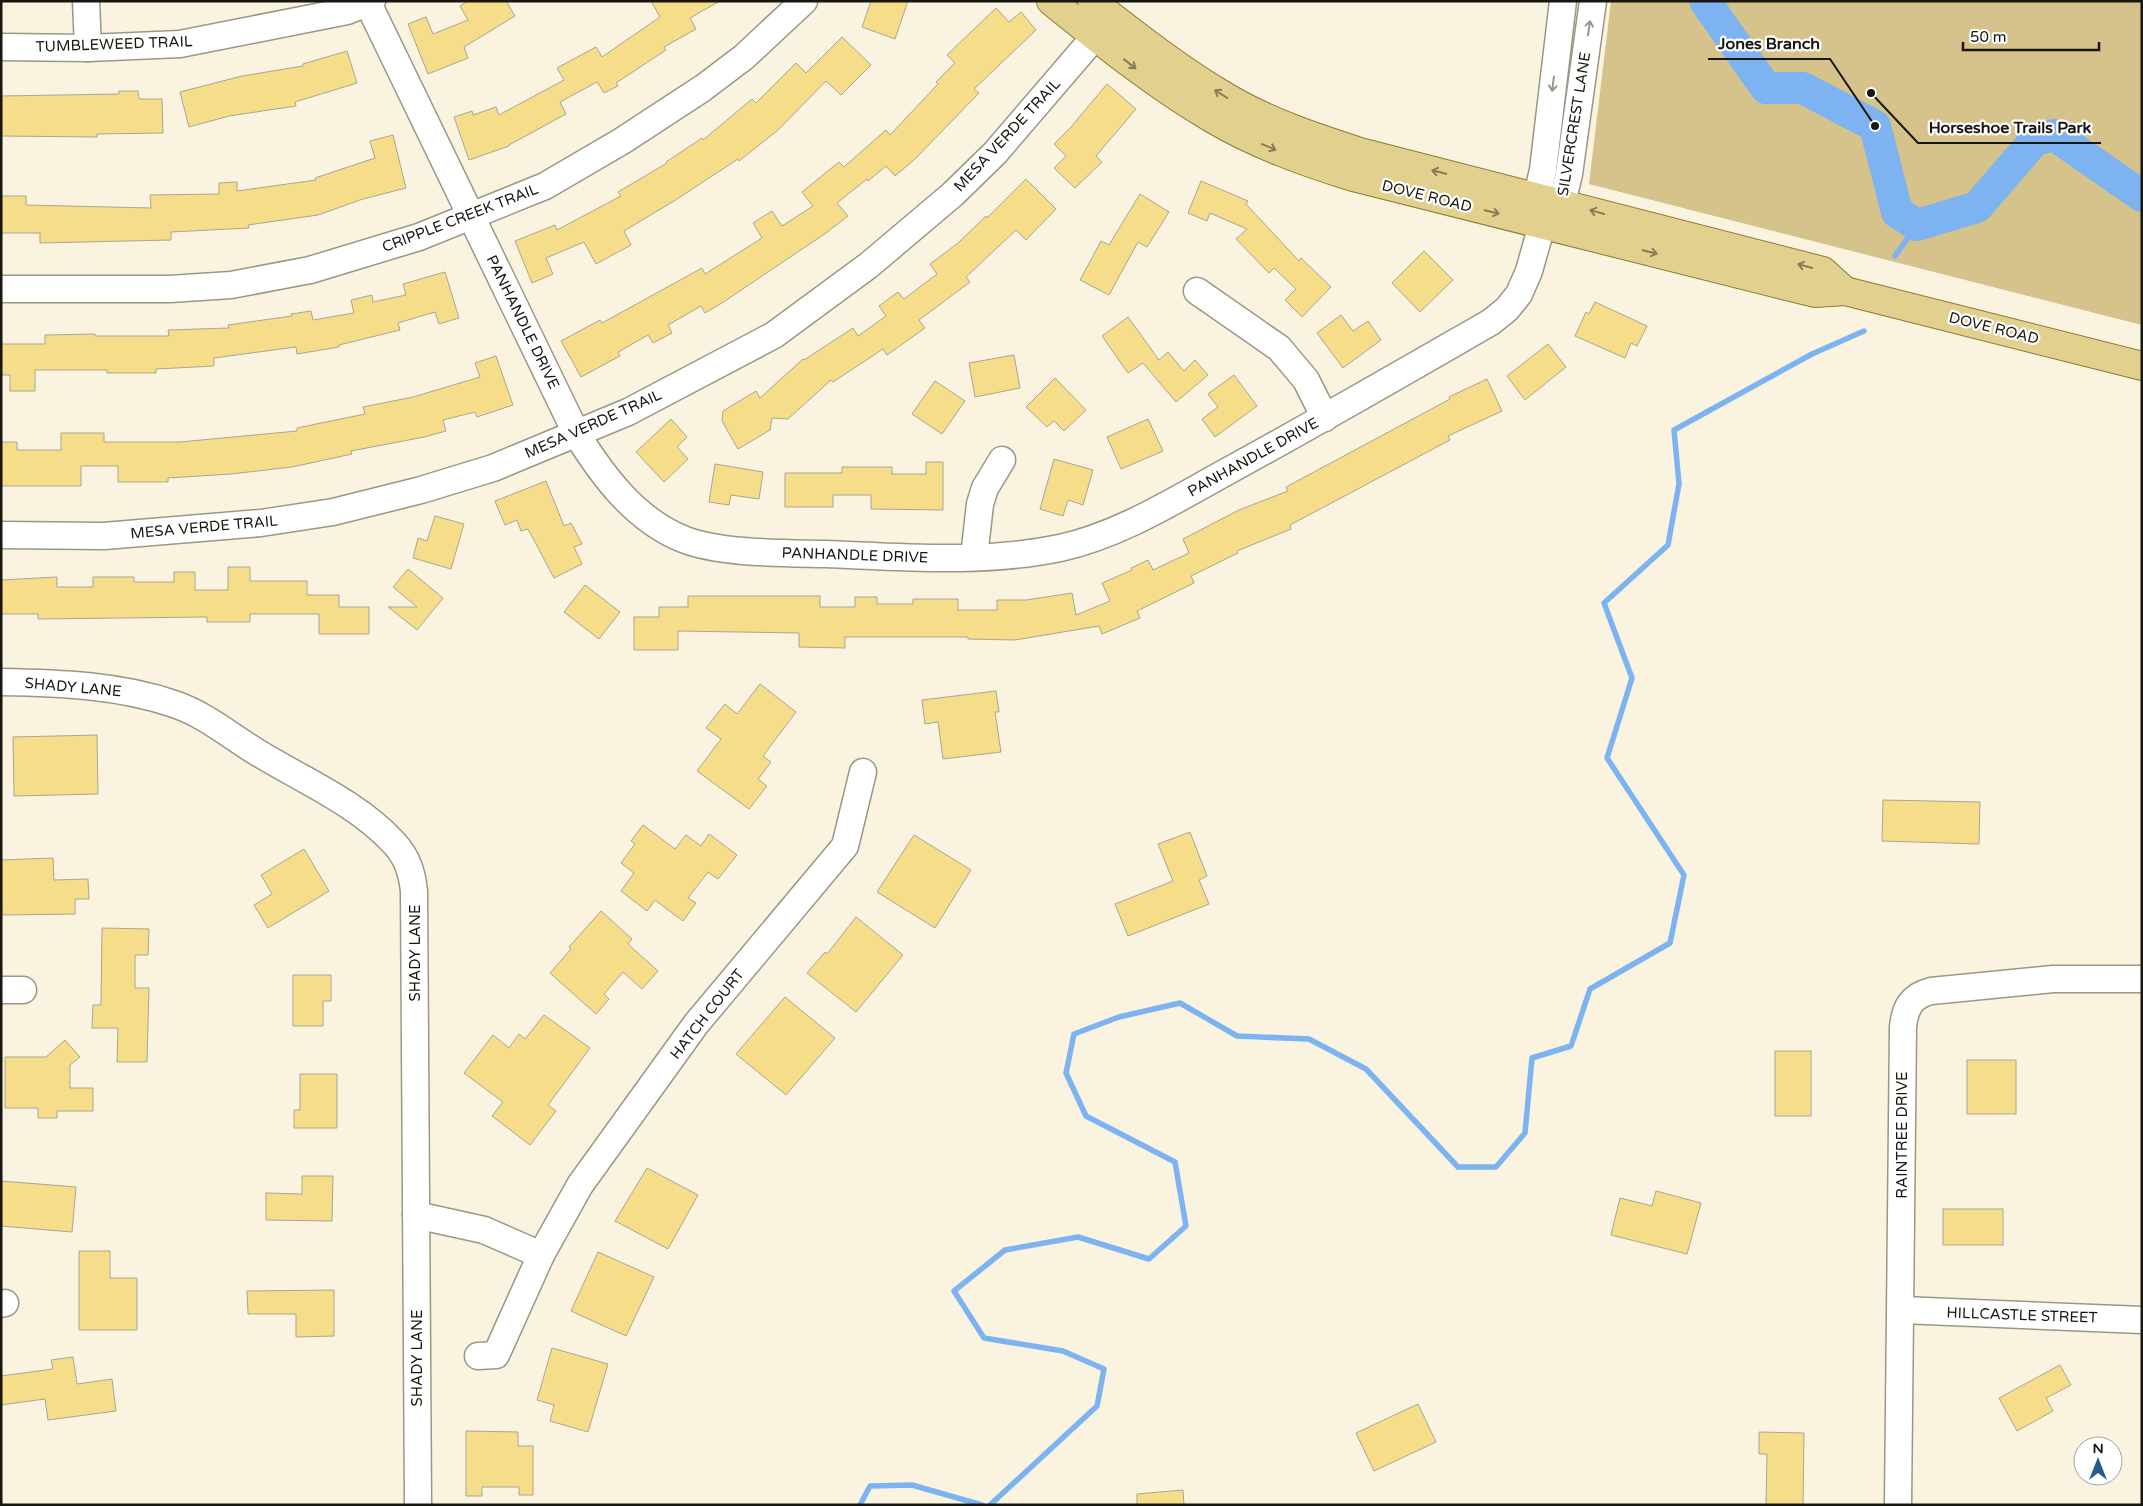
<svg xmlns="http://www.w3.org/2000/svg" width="2143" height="1506" viewBox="0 0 2143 1506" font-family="'Varela Round',sans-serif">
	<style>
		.green { fill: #d5c38b }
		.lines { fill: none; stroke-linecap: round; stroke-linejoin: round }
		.stream { stroke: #7cb3f0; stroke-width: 5.5 }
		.river { stroke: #7cb3f0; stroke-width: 32 }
		.building { fill: #f6dd8a; stroke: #aba594 }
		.minor-casing { stroke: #9c9785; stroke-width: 29 }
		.major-casing { stroke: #8f7a32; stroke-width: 30 }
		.minor { stroke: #fff; stroke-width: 26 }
		.major { stroke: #e2d08f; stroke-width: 28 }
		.oneway { stroke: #979693 }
		.oneway2 { stroke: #877c56 }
		.labels { text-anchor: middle; stroke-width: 4.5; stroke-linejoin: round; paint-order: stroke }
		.street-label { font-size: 15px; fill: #181610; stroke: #fff }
		.leader { fill: none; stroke: #181610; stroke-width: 2 }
		.callout-dot { fill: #181610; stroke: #fff; stroke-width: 2 }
		.callout-label { font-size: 16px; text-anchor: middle; font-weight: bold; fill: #181610; stroke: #fff; stroke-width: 4.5; stroke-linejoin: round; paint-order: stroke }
	</style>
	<rect width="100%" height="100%" fill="#f9f3e0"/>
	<polygon class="green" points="1611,1 2142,1 2142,325 1589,184"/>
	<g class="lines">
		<g class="stream">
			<polyline points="1895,256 1917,225"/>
			<polyline points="860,1505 870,1486 912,1485 982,1505"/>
			<polyline points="990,1505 1097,1406 1104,1369 1063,1351 984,1338 954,1291 1005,1250 1078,1237 1149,1259 1186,1226 1175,1162 1086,1116 1066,1073 1074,1034 1119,1017 1180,1003 1237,1036 1309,1039 1366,1069 1458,1167 1496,1167 1525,1133 1532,1058 1571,1046 1590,989 1670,943 1684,875 1607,758 1632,678 1604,603 1668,545 1679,484 1674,430 1812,354 1864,331"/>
		</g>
		<polyline class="river" points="1705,1 1766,88 1803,88 1875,126 1897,212 1917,225 1977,207 2035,140 2054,135 2142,196"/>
	</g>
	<g class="building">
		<polygon points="468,1 506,1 515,16 464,47 468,58 428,74 408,24 426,17 433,34 468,20 460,6"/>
		<polygon points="651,1 720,1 690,18 696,29 664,47 666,50 616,83 618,86 604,93 597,82 560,102 566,114 509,145 509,146 469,160 454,117 472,111 473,115 496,107 499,115 564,80 557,68 596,47 602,57 660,17"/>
		<polygon points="871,1 908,1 895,39 862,27"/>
		<polygon points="996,8 1009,22 1021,12 1036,30 974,89 979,93 915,159 895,176 886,166 868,181 867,179 837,203 848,216 826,233 722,303 705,313 701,306 668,325 672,333 653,343 648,335 618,352 620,356 581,377 561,341 600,320 602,323 702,268 705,274 762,238 753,223 772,211 782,226 813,206 802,192 839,162 844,167 886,130 890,135 938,84 936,82 955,63 947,55"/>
		<polygon points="842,37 871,65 841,95 826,81 778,130 739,161 738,159 674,201 624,231 631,245 596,264 584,242 546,258 553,274 532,283 515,241 555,225 557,230 621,196 618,192 667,163 666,162 702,138 703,140 752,99 756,103 796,63 806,73"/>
		<polygon points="347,51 357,83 295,102 296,106 229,116 189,127 180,92 242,76 303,66 303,64"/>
		<polygon points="1107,84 1136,109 1096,156 1102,162 1075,188 1054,168 1066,156 1054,144 1071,127"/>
		<polygon points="119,91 138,91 139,99 162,99 163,133 97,134 97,137 1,136 1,96 119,94"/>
		<polygon points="393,135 406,188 363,199 318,215 248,225 249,228 171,232 171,240 40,243 40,233 1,233 1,196 26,196 26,205 151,208 150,195 219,194 219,183 237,182 237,191 316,180 315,178 375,158 370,141"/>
		<polygon points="1026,179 1056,209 1026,240 1016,230 966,277 970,282 919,320 925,328 887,355 883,349 833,382 831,380 788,419 772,418 770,430 738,449 722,421 723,411 756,391 760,398 803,359 804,360 853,328 858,336 886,316 879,306 898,292 904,299 937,274 930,264 958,243 986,216 987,218"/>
		<polygon points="1201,181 1248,201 1246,204 1299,261 1301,258 1331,287 1302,317 1285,300 1296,289 1274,268 1269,273 1236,239 1247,229 1210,213 1207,221 1188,213"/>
		<polygon points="1140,194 1169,212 1147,247 1138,242 1109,295 1080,280 1101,241 1109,245"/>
		<polygon points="1424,251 1453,280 1420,312 1392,283"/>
		<polygon points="445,272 459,318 439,324 435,312 398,323 400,330 339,345 339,347 297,354 296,347 214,358 214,366 156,369 156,373 107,373 107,370 35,370 35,391 10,391 10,375 1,375 1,344 45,344 45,335 95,334 95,336 169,336 168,330 229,328 228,325 292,316 291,314 311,311 313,320 354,313 351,300 372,295 373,302 406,295 403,284"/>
		<polygon points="1595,302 1647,326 1637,346 1631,343 1625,358 1575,336 1586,312 1589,314"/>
		<polygon points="1341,315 1353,331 1368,321 1381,340 1343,368 1317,333"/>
		<polygon points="1128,317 1159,360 1168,352 1184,371 1195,360 1208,375 1176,402 1143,363 1128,373 1102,336"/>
		<polygon points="1548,344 1566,367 1525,400 1507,376"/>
		<polygon points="1014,355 1020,388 975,397 969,363"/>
		<polygon points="496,356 513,405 477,417 475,412 443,420 446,431 424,437 351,451 352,454 292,467 231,474 168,478 168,482 118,482 118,466 81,466 81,486 1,486 1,442 17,442 17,450 61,450 61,433 104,433 104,442 180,442 297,431 297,428 365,414 363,407 413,397 480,377 475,363"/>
		<polygon points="1234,375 1257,406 1215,437 1202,419 1218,407 1208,394"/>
		<polygon points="1055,378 1086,410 1064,431 1054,421 1047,427 1026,407"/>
		<polygon points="1487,379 1502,411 1448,436 1450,440 1290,525 1291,529 1237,551 1238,553 1191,576 1194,583 1137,611 1140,618 1102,634 1099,626 1015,640 968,639 968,637 845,637 845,648 799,647 799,633 678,631 678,650 634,650 634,617 659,617 659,607 688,607 688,596 820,596 820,607 855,607 855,597 877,597 877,604 913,604 913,599 958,599 958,610 997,610 997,600 1026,600 1072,593 1076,615 1110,601 1102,583 1132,570 1131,568 1148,560 1153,570 1189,553 1183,539 1239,510 1288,491 1286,487 1450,399 1449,397"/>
		<polygon points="935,381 965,401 942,434 912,414"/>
		<polygon points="671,419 687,437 677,447 688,459 664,482 636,452"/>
		<polygon points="1148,419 1163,451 1121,469 1107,437"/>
		<polygon points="1054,459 1093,470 1083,505 1068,500 1063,516 1040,509"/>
		<polygon points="926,462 943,462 943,510 871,509 871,495 833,495 833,507 785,507 785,473 842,473 842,467 892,467 892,474 926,474"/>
		<polygon points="715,464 763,472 759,499 731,495 729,505 709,502"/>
		<polygon points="546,481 564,526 571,523 582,544 574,547 582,564 554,578 528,529 521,531 517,520 505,525 495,501"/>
		<polygon points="435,516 464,524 451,569 413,558 418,538 427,541"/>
		<polygon points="228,567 250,567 250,581 307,581 307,595 339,595 339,607 369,607 369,634 319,634 319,614 250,614 250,622 207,622 207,617 38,619 38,614 1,614 1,580 57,577 57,587 93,587 93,577 134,577 134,582 174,582 174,572 195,572 195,590 228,590"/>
		<polygon points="408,569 443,598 417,630 388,607 417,607 393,587"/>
		<polygon points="585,585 620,612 599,639 564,612"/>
		<polygon points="760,684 796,712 763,756 771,762 758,779 767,786 749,809 697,771 721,739 706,728 725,704 737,714"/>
		<polygon points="996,691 999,712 995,712 1001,752 943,759 938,722 925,724 922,700"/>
		<polygon points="97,735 98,794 14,796 13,737"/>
		<polygon points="1883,800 1980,802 1979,844 1882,841"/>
		<polygon points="643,825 675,849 686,835 701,846 709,834 737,855 718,879 708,872 688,898 696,903 683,921 655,900 647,911 621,891 634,873 621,863 635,844 631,841"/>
		<polygon points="1190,832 1207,876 1199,880 1209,904 1128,936 1115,904 1173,881 1158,844"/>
		<polygon points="914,835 971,870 935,928 877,892"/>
		<polygon points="304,849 329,891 268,928 254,905 272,894 261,875"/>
		<polygon points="53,858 54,880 88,879 89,899 75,899 75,914 2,915 1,860"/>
		<polygon points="601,911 632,939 628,944 658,971 642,989 623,972 604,994 609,999 596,1014 550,973 571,949 569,947"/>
		<polygon points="856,917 903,955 856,1012 807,973 825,952 827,954"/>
		<polygon points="102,928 149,929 148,955 135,955 135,988 149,988 147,1062 117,1062 118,1028 92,1028 93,1005 101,1005"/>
		<polygon points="293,975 331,975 331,1001 323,1001 323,1026 293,1026"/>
		<polygon points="785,997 835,1038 786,1095 736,1054"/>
		<polygon points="544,1015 590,1048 548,1105 556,1111 530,1145 492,1116 503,1102 464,1073 493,1035 509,1048 519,1034 525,1039"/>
		<polygon points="65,1040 80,1057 70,1065 70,1088 93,1088 93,1111 57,1111 57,1118 38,1118 38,1108 5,1108 5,1057 46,1057"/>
		<rect x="1775" y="1051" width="36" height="65"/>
		<rect x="1967" y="1060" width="49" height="54"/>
		<polygon points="300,1074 337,1074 337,1128 294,1128 294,1110 300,1110"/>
		<polygon points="647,1168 698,1195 668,1249 615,1221"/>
		<polygon points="302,1176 333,1176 332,1221 266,1220 266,1193 302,1194"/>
		<polygon points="1,1181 76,1187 72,1232 1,1226"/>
		<polygon points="1656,1191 1701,1203 1687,1254 1611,1235 1620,1198 1652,1206"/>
		<rect x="1943" y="1209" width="60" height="36"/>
		<polygon points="79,1251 110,1251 110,1278 137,1278 137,1330 79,1330"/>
		<polygon points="598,1252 654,1277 626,1336 571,1311"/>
		<polygon points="334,1290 334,1336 296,1337 296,1314 248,1314 247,1291"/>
		<polygon points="552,1348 608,1364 588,1432 550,1421 554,1405 537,1400"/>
		<polygon points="73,1357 77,1384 112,1379 116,1411 48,1420 45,1399 1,1405 1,1376 53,1369 51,1360"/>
		<polygon points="2060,1365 2071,1385 2046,1398 2053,1411 2017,1431 1999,1398"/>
		<polygon points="1418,1404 1436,1442 1374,1471 1356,1433"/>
		<polygon points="466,1431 518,1432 518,1446 533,1446 533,1495 519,1495 519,1487 482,1487 482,1496 466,1496"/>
		<polygon points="1759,1432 1804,1433 1803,1505 1766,1505 1767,1454 1759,1454"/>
		<polygon points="1183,1490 1184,1505 1137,1505 1137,1494"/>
	</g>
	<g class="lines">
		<defs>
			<g id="minor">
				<polyline points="86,1 88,48"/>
				<path d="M367,1L576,433C602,475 635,520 683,539C720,554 785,553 825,554C903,557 983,564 1060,548C1120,535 1175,500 1228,471C1316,423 1404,372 1491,322L1507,309L1519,294L1529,271L1542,225L1537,196L1543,170L1563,1"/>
				<polyline points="1,47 88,48 180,44 347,11 372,1"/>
				<polyline points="1546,220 1562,203 1569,174 1593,1"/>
				<polyline points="1,289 170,289 231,285 310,270 419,237 545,186 622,141 703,88 744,57 804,1"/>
				<polyline points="1197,291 1279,348 1306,380 1325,418"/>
				<polyline points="1,535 104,536 261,523 333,512 421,490 493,468 628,412 774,335 869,265 953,194 995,153 1110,19"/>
				<polyline points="974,557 980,504 985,488 1002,460"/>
				<path d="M1,682C59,683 119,685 174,704C204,714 228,734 255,751C302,780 356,802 394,843C407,857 412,872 414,891L418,1505"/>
				<polyline points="1,990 23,990"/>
				<polyline points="416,1215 484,1230 541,1255 580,1185 696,1024 845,846 863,772"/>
				<polyline points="1,1304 5,1303"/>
				<polyline points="1902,1310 2142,1320"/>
				<polyline points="478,1356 496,1355 541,1255"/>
				<path d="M1898,1505L1903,1027C1905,1008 1911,996 1931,991L2053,979H2142"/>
			</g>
			<g id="major">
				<path d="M1051,1C1103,43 1155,85 1213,119C1257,145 1305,162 1353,177L1815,293L1845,291L2142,366"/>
				<path d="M1092,1C1135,35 1179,69 1226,97C1268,122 1314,137 1360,152L1823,271L1845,291"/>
			</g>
		</defs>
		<use href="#minor" class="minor-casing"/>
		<use href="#major" class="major-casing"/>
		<use href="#minor" class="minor"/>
		<use href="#major" class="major"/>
	</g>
	<defs><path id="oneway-shaft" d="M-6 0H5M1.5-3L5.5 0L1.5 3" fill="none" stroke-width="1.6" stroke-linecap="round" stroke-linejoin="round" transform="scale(1.25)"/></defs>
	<g class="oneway">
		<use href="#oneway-shaft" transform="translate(1589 28) rotate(-82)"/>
		<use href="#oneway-shaft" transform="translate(1553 84) rotate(97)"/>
	</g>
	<g class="oneway2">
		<use href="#oneway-shaft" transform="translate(1130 64) rotate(38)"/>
		<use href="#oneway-shaft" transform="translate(1221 94) rotate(-148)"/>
		<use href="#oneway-shaft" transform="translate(1269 147) rotate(23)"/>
		<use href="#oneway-shaft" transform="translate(1439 172) rotate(-166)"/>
		<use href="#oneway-shaft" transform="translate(1492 212) rotate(14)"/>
		<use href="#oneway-shaft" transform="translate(1597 212) rotate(-165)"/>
		<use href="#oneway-shaft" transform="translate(1650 252) rotate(14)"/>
		<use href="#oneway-shaft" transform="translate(1805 266) rotate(-165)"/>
	</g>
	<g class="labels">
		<g class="street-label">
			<text transform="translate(114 44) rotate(-2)" y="5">TUMBLEWEED TRAIL</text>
			<text transform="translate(1574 124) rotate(-81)" y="5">SILVERCREST LANE</text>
			<text transform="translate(1007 135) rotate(-47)" y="5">MESA VERDE TRAIL</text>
			<text transform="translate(1427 196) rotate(14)" y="5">DOVE ROAD</text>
			<text transform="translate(460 218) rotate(-21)" y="5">CRIPPLE CREEK TRAIL</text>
			<text transform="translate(523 322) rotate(64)" y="5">PANHANDLE DRIVE</text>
			<text transform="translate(1994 328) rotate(14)" y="5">DOVE ROAD</text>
			<text transform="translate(593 424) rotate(-24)" y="5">MESA VERDE TRAIL</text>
			<text transform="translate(1253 457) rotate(-29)" y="5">PANHANDLE DRIVE</text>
			<text transform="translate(204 527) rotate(-5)" y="5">MESA VERDE TRAIL</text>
			<text transform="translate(855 555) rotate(2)" y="5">PANHANDLE DRIVE</text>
			<text transform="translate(73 687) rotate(5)" y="5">SHADY LANE</text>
			<text transform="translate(415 953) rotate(-90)" y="5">SHADY LANE</text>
			<text transform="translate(707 1014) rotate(-52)" y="5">HATCH COURT</text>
			<text transform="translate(1902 1135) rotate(-90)" y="5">RAINTREE DRIVE</text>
			<text transform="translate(2022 1315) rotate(2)" y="5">HILLCASTLE STREET</text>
			<text transform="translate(417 1358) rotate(-90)" y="5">SHADY LANE</text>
		</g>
	</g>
	<path class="leader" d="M1875 126L1830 59H1708M1871 93L1918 143H2101"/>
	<g class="callout-dot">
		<circle cx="1875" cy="126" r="5"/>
		<circle cx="1871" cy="93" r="5"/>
	</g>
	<g class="callout-label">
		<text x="1769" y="49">Jones Branch</text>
		<text x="2010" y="133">Horseshoe Trails Park</text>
	</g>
	<rect width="2143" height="1506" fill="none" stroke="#181610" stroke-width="5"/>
	<g transform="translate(2098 1461)"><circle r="24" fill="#ffffff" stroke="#a3a29f"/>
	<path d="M0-4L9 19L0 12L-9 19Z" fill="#255b93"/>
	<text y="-8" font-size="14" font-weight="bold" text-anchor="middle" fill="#181610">N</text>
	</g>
	<path d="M1963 42v8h136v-8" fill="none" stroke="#181610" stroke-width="2.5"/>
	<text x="1970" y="42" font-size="15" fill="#181610" stroke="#ffffff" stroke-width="4" paint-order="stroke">50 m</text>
</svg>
